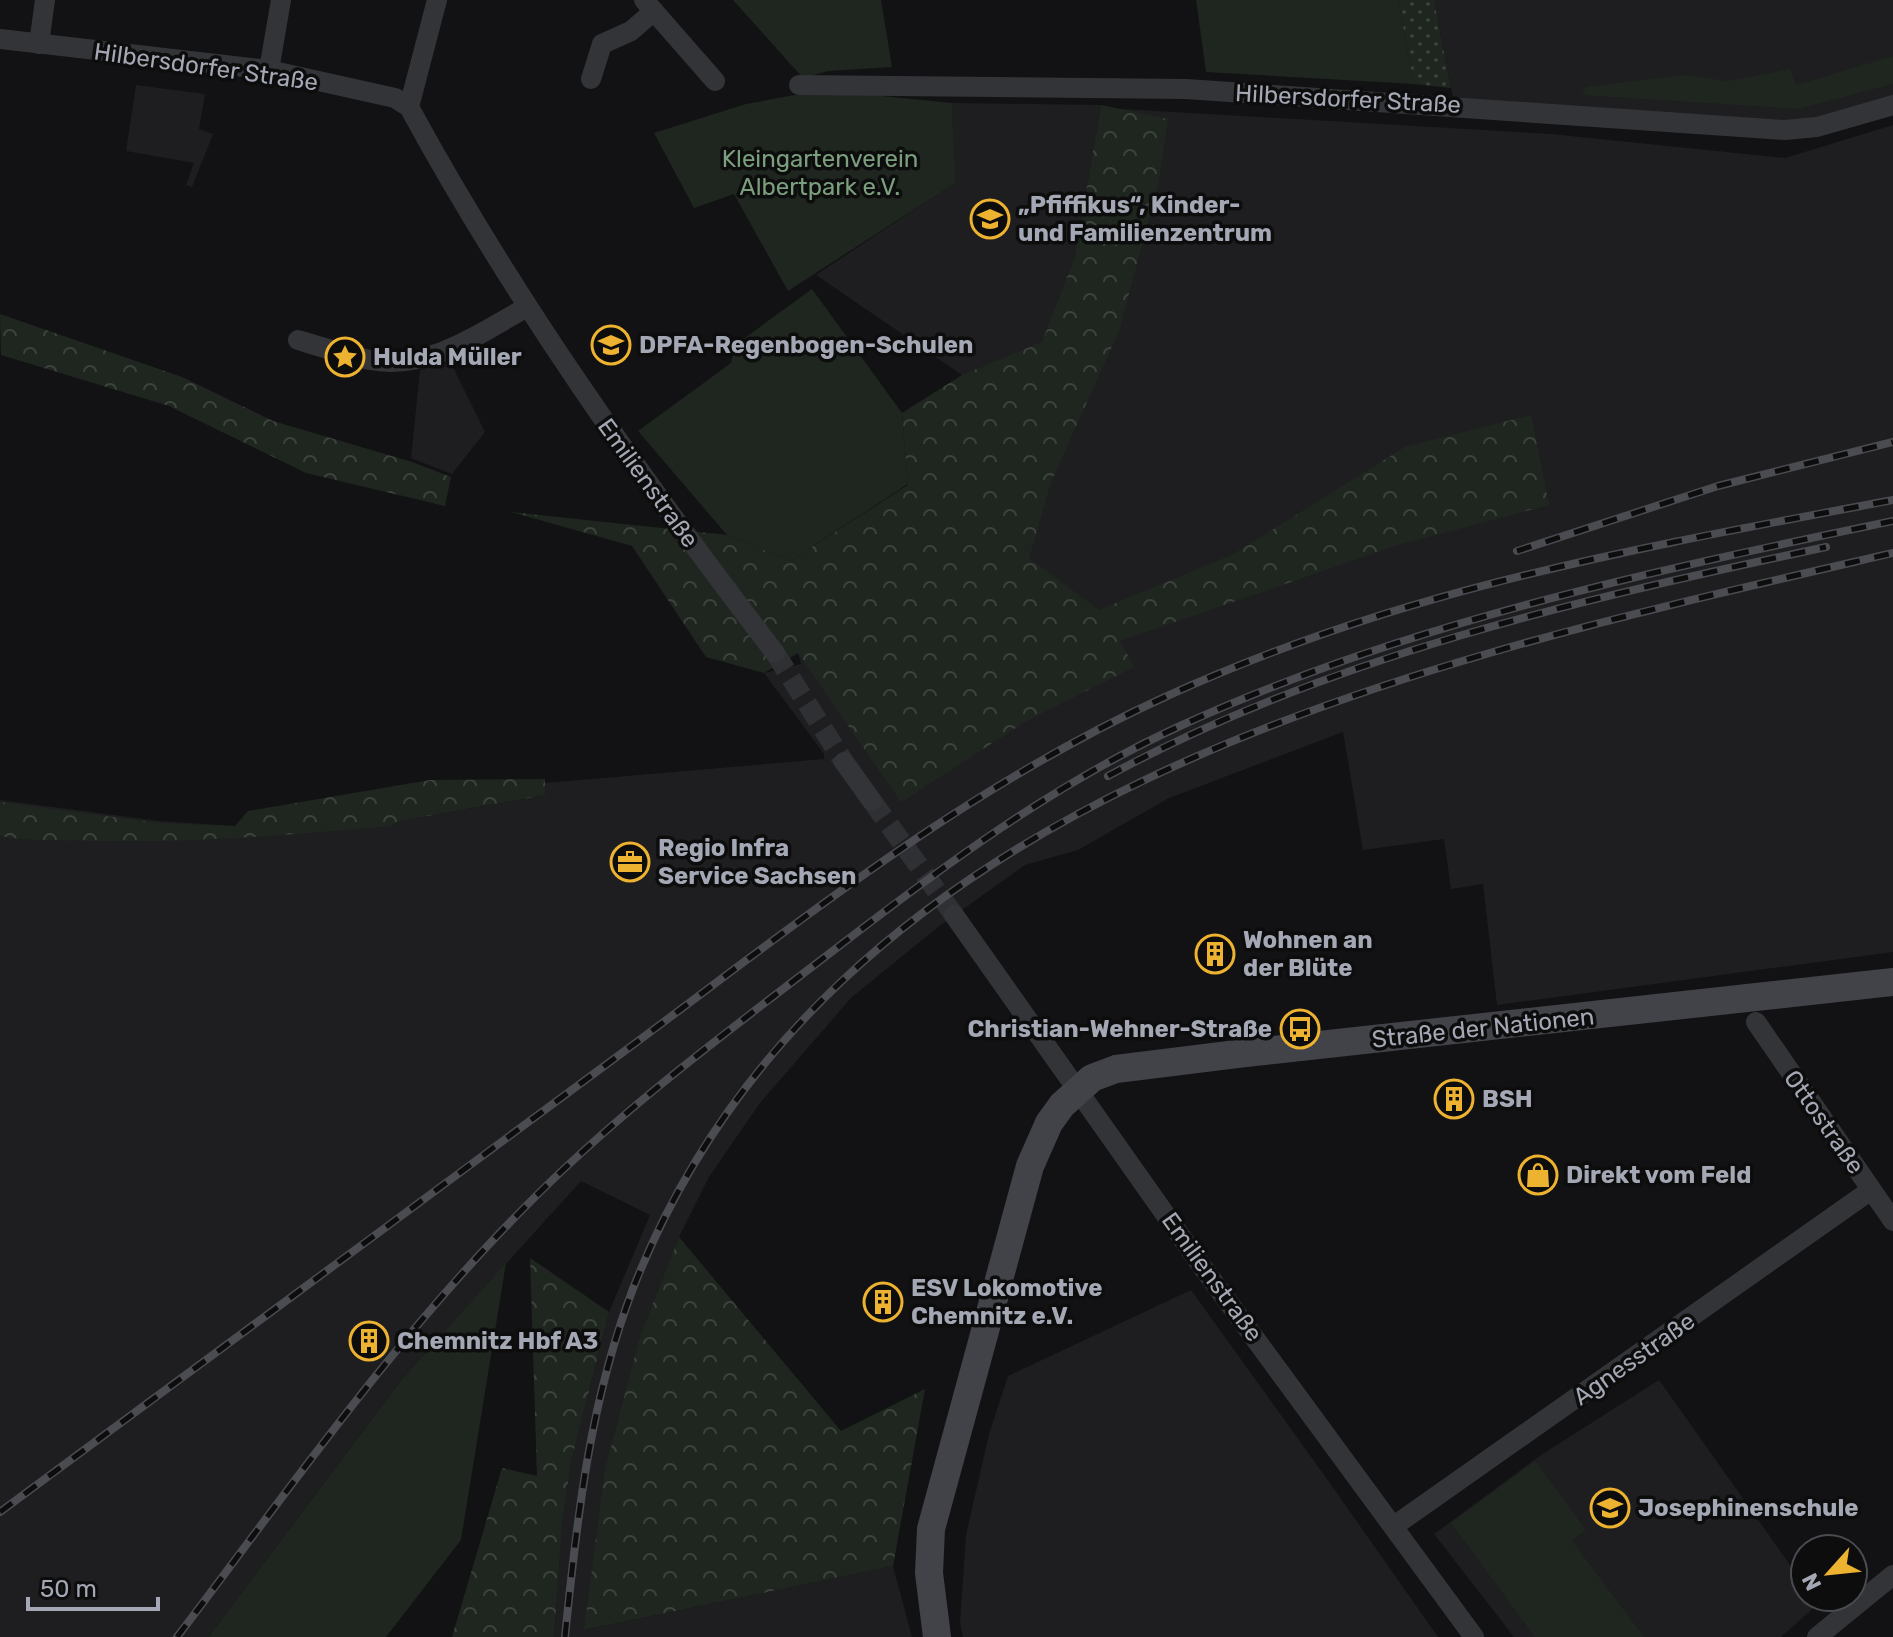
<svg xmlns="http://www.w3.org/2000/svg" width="1893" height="1637" viewBox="0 0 1893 1637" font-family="Rubik,sans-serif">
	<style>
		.built { fill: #1e1e20 }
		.green { fill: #1e261f }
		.forest { fill: url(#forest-crowns) }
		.park { fill: url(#park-dots) }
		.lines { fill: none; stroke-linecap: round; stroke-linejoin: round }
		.street-tunnel { stroke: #2f3034; stroke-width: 20; stroke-dasharray: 20 10; stroke-linecap: butt }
		.street { stroke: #333438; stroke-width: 20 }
		.secondary { stroke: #414348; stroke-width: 28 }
		.rail-casing { stroke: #4a4c51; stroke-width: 8 }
		.rail { stroke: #0d0d0e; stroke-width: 5; stroke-dasharray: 15; stroke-linecap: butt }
		.labels { text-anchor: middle; stroke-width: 7; stroke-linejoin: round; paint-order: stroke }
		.street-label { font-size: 24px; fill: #a4a8b4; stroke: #0d0d0e }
		.park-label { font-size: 24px; fill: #7b9f7e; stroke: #0d0d0e }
		.poi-label { font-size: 24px; font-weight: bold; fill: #a4a8b4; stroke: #0d0d0e; text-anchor: start }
	</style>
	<defs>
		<pattern id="forest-crowns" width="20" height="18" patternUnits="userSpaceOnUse" patternTransform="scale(2)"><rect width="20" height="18" fill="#1e261f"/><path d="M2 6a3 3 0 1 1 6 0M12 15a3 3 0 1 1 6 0" fill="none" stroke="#3c433d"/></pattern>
		<pattern id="park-dots" width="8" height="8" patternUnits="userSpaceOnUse" patternTransform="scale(2)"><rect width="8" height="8" fill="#1e261f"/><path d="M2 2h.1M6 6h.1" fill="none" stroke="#3c433d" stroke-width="1.8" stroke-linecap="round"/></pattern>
	</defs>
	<rect width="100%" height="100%" fill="#121214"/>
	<g class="built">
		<polygon points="1434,0 1893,0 1893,102 1816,125 1454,102"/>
		<polygon points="136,85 205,94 199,129 213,134 192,187 186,185 194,163 126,151"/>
		<polygon points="952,103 1101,105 1075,256 1042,343 962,375 816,275 954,183"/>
		<polygon points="1122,109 1551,134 1785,158 1893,125 1893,952 1497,1005 1483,884 1451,889 1444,839 1363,850 1343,732 1169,798 1078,850 1025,865 938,927 851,998 760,1103 709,1177 679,1237 641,1333 585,1630 893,1566 912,1637 554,1637 562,1526 571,1462 609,1312 650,1215 581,1181 403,1378 208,1637 0,1637 0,800 159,821 235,826 392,826 400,821 545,795 545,783 824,759 824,754 764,673 801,664 798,653 1019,462"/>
		<polygon points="449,359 485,432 452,474 411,458 420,370"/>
		<polygon points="1191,1290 1327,1479 1438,1637 963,1637 960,1623 966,1535 989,1434 1008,1376"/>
		<polygon points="1659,1380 1805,1586 1805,1597 1813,1597 1818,1604 1781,1637 1514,1637 1434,1534 1541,1455"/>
	</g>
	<g class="green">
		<polygon points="733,0 881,0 892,67 828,71 803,78"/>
		<polygon points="1196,0 1398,0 1414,84 1206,72"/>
		<polygon points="1893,56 1893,84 1798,109 1582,95 1586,87 1685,75 1727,81 1790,69 1796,85"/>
		<polygon points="822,90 952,103 955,183 788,291 734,194 694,208 654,133 746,104"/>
		<polygon points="812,289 902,413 908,484 790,561 727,535 638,431 731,363 735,345"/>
		<polygon points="506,1263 461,1540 386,1637 208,1637 403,1378"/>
		<polygon points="1535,1461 1586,1530 1572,1541 1644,1637 1535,1637 1451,1523"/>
	</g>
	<g class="forest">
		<polygon points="1101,105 1168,119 1158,185 1119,331 1051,482 1029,558 1099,610 1232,555 1405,447 1531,415 1549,505 1398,545 1120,641 1134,667 1028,720 901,802 798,653 764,673 706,657 632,546 511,512 727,535 790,561 908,485 902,413 962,375 1042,342 1075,256"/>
		<polygon points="0,314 182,377 273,421 412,462 451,477 445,506 306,473 169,406 1,355"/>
		<path d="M545,779V795L400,821L392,826C296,834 201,843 104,841C69,840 34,842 0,836V802L158,823L235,826L248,811L430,780Z"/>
		<polygon points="679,1237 841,1431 925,1389 893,1566 584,1630 605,1470 641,1333"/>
		<polygon points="530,1258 609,1312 571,1462 562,1526 554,1637 452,1637 502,1468 537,1476"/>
	</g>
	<polygon class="park" points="1398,0 1434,0 1451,88 1414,84"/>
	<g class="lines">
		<g class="street-tunnel">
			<polyline points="775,653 844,762"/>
			<polyline points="872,801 954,915"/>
		</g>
		<g class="street">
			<polyline points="644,0 715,81"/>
			<path d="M0,39L269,70L395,98L409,107C514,300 641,478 775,653"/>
			<polyline points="39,44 45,0"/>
			<polyline points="269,70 281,0"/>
			<polyline points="591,79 602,44 631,31 654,11"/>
			<polyline points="799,85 1186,89 1785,130 1817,127 1893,105"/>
			<polyline points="409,107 437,0"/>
			<path d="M298,340C321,347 346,355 370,360C428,371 479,334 527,307"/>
			<polyline points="844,762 872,801"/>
			<polyline points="954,915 1201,1265 1474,1637"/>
			<polyline points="1756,1022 1893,1221"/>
			<polyline points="1394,1526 1871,1190"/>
			<polyline points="1817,1637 1893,1575"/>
		</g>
		<polyline class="secondary" points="937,1637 929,1573 931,1529 1030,1166 1049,1123 1062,1105 1092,1078 1116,1069 1237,1054 1893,982"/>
		<defs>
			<g id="rail">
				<polyline points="1517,551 1718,486 1893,442"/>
				<path d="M1108,776C1330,656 1582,599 1826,547"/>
				<path d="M0,1512C209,1358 417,1204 626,1050C799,922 968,786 1165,697C1404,588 1638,548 1893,500"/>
				<path d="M177,1637C288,1491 394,1339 524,1208C618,1112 727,1032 834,950C943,866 1054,784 1180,726C1406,623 1652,571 1893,521"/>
				<path d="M565,1637C577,1517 590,1400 634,1286C832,784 1425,661 1893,553"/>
			</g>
		</defs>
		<use href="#rail" class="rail-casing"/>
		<use href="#rail" class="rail"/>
	</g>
	<defs>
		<symbol id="school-ring" viewBox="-11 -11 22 22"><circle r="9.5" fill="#0d0d0e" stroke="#edb230" stroke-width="1.5"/><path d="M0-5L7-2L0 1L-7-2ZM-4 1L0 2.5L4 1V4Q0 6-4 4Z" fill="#edb230"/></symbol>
		<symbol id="sight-ring" viewBox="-11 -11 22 22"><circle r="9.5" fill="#0d0d0e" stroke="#edb230" stroke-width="1.5"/><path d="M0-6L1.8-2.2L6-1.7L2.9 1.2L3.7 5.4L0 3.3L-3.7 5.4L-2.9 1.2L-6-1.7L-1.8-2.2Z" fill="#edb230"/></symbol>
		<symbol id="office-ring" viewBox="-11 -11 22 22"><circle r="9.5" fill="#0d0d0e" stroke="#edb230" stroke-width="1.5"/><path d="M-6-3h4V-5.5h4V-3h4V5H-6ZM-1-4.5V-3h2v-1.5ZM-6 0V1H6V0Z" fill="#edb230"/></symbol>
		<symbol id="building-ring" viewBox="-11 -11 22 22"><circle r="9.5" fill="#0d0d0e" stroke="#edb230" stroke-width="1.5"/><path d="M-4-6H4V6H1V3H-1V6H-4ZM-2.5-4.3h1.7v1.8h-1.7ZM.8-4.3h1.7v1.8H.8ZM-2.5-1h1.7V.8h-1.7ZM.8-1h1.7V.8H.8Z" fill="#edb230"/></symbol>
		<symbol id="bus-ring" viewBox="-11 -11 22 22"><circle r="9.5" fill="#0d0d0e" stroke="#edb230" stroke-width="1.5"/><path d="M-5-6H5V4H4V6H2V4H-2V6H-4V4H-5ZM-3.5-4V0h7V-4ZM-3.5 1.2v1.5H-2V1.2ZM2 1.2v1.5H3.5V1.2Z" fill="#edb230"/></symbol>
		<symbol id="shop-ring" viewBox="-11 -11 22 22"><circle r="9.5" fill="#0d0d0e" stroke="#edb230" stroke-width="1.5"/><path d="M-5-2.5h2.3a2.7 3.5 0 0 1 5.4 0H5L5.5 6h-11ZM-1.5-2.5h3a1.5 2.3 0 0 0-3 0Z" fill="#edb230"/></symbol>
	</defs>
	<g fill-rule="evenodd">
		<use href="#school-ring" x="968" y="197" width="44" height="44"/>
		<use href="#school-ring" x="589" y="323" width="44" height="44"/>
		<use href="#sight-ring" x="323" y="335" width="44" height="44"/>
		<use href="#office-ring" x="608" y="840" width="44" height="44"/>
		<use href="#building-ring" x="1193" y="932" width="44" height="44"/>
		<use href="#bus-ring" x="1278" y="1007" width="44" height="44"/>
		<use href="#building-ring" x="1432" y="1077" width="44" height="44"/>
		<use href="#shop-ring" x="1516" y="1153" width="44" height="44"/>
		<use href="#building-ring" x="861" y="1280" width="44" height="44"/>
		<use href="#building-ring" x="347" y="1319" width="44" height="44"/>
		<use href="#school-ring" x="1588" y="1486" width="44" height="44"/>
	</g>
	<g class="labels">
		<g class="street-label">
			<text transform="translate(206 67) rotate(8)" y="8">Hilbersdorfer Straße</text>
			<text transform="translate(1348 99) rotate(3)" y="8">Hilbersdorfer Straße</text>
			<text transform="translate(648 483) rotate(54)" y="8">Emilienstraße</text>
			<text transform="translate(1483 1028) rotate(-6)" y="8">Straße der Nationen</text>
			<text transform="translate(1824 1122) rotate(55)" y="8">Ottostraße</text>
			<text transform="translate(1212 1277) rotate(54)" y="8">Emilienstraße</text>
			<text transform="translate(1634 1359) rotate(-35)" y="8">Agnesstraße</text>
		</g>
		<g class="park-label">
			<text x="820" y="167">Kleingartenverein<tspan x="820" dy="28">Albertpark e.V.</tspan></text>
		</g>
		<g class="poi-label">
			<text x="1018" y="213">„Pfiffikus“, Kinder-<tspan x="1018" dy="28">und Familienzentrum</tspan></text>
			<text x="639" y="353">DPFA-Regenbogen-Schulen</text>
			<text x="373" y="365">Hulda Müller</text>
			<text x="658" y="856">Regio Infra<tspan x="658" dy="28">Service Sachsen</tspan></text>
			<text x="1243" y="948">Wohnen an<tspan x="1243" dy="28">der Blüte</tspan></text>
			<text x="1272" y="1037" text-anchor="end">Christian-Wehner-Straße</text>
			<text x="1482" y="1107">BSH</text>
			<text x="1566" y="1183">Direkt vom Feld</text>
			<text x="911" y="1296">ESV Lokomotive<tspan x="911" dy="28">Chemnitz e.V.</tspan></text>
			<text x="397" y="1349">Chemnitz Hbf A3</text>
			<text x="1638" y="1516">Josephinenschule</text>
		</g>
	</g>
	<g transform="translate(1829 1573) rotate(243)"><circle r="38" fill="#0d0d0e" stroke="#494b50" stroke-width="2"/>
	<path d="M0-6L14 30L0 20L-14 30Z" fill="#edb230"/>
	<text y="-12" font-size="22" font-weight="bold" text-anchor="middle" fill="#a4a8b4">N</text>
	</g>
	<path d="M28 1597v12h130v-12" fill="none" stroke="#a4a8b4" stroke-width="4"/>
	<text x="40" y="1597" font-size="24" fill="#a4a8b4" stroke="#0d0d0e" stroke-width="6" paint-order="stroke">50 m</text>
</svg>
